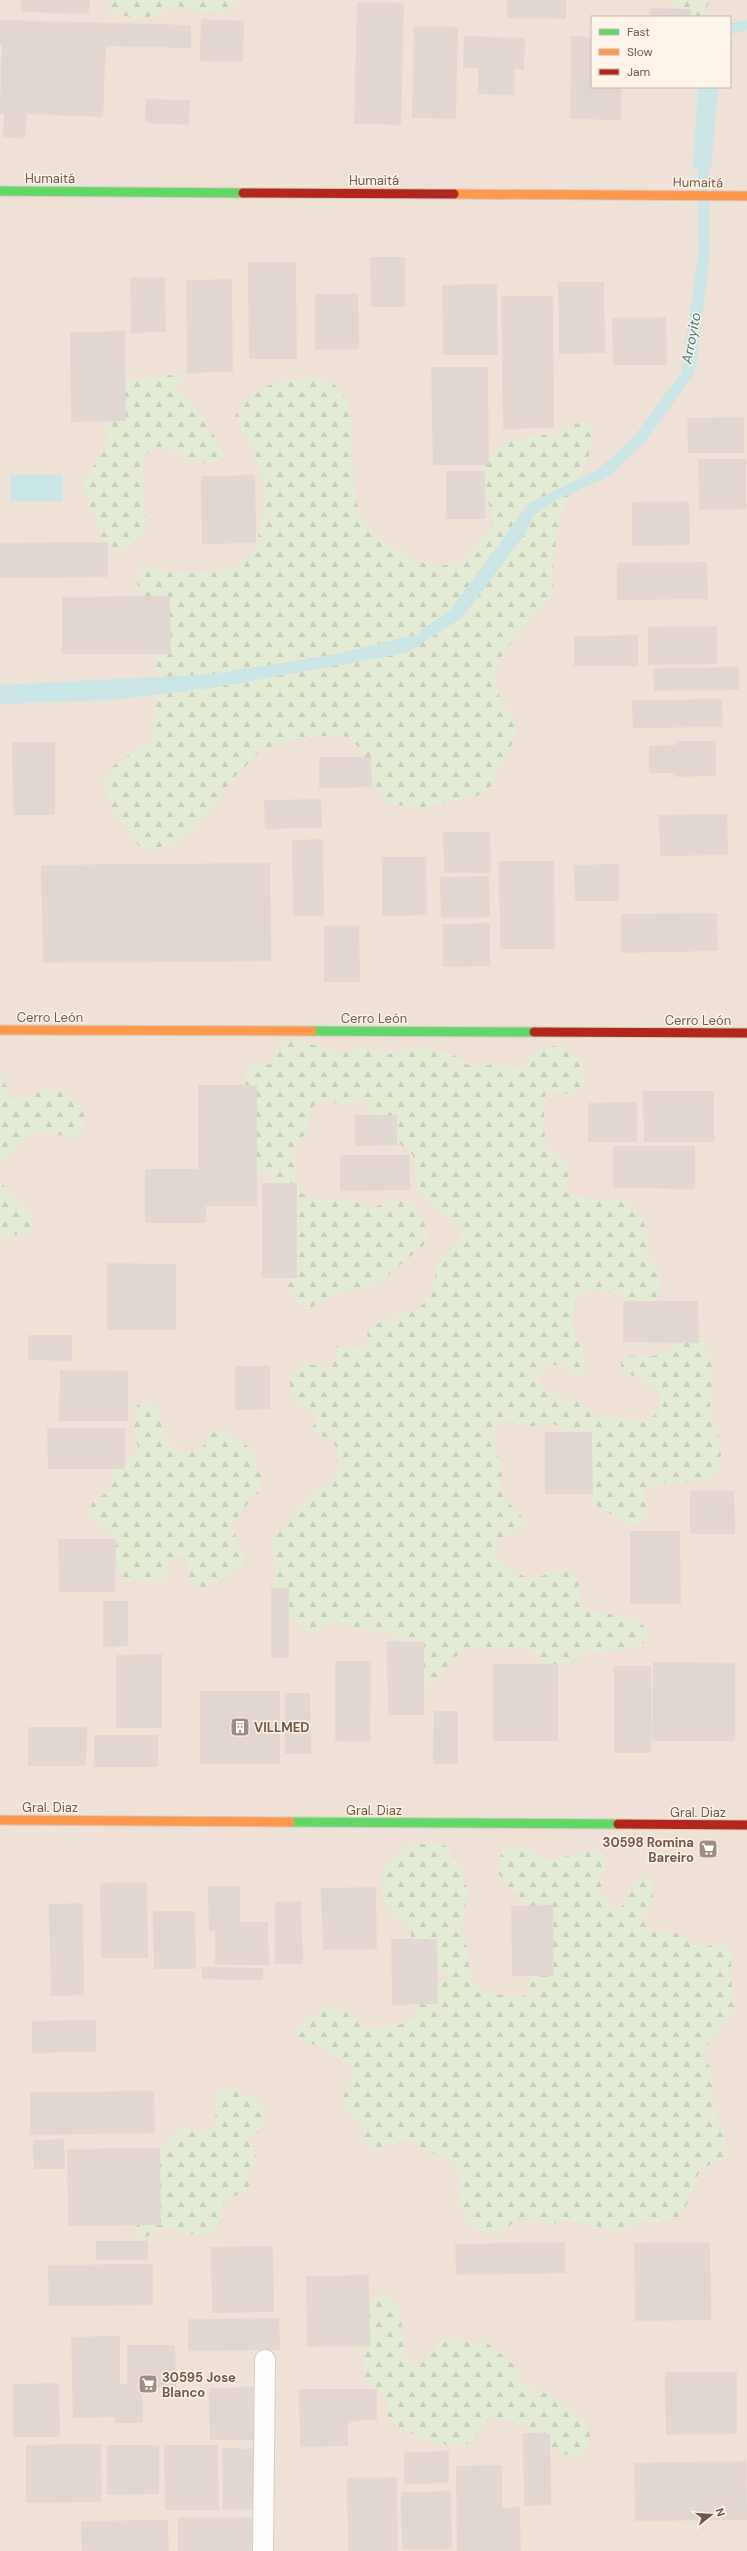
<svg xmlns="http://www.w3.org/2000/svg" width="747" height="2551" viewBox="0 0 747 2551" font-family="'DM Sans',sans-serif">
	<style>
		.residential { fill: #efe1d5; fill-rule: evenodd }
		.forest { fill: url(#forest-firs) }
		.water { fill: #cae5e6 }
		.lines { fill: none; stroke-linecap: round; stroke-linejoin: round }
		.stream { stroke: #cae5e6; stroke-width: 11 }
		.building { fill: #e2d7d0 }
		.lane-casing { stroke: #d4cbc5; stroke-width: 22 }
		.fast-casing { stroke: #d5cbc4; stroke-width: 11 }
		.slow-casing { stroke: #d5cbc4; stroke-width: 11 }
		.jam-casing { stroke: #d5cbc4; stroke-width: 11 }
		.lane { stroke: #fefdfc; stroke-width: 20 }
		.fast { stroke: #63d668; stroke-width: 9 }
		.slow { stroke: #ff974d; stroke-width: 9 }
		.jam { stroke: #b3261e; stroke-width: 9 }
		.labels { text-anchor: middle; stroke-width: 3; stroke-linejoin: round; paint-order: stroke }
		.street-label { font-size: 13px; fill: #735549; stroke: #fff4e8 }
		.poi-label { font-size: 13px; font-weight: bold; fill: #735549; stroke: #fff4e8; text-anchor: start }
		.water-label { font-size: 14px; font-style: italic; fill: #40797f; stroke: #fff4e8 }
	</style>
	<defs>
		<pattern id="forest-firs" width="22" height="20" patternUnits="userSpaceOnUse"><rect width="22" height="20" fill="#e3ecd3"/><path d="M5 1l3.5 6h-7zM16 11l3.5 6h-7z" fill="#c6ccb7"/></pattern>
	</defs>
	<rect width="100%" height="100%" fill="#f6efe8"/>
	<path class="residential" d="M0,0H747V2551H0ZM592,17H730V87H592Z"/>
	<g class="forest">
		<polygon points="107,0 240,0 224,13 197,11 179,6 145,18 135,19 117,13 110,7"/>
		<polygon points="666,0 710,0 704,15 688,17"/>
		<path d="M187,373L175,388C196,405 214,430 224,456C193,475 184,449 153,447L143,458C143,468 142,479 143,489C145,520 156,539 118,551L104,544L84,489L87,475L104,451L107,437L105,422L107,405L125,381Z"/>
		<path d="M313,377C322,380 334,382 340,390C362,421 347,479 360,515C366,534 417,564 436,566C445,566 455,564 463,559C473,553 486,532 494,522L481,476L485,461L509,441L523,437L553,434L580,422L593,430L591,451L559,518L553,563L554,592L514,638L496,665L495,679L498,693L514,719L517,734L490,788L477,796L419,808L389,804L379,793L361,750L349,737L333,735L289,740L260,751L230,782L214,808L193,830L181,840L154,851L139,846L112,808L106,795L104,780L113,766L151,740C159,694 161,625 137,584L141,569C156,567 167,571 183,573C195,575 231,569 242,563C255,558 256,545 259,533C271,479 258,462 235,416C253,383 279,381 313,377Z"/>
		<path d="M283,1041H301L337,1052H346L363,1045L381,1053L390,1054L417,1047L426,1048L453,1054L468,1065L477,1067L494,1064L512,1068H521C528,1062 532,1052 541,1049C568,1038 594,1063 581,1090L573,1095C539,1087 543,1096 545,1125C546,1131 543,1138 545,1143C549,1156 568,1157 569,1170C570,1175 567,1183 566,1188L571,1195L600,1200L619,1199L627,1203L642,1218L649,1236V1255L659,1270L660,1288L657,1300C651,1300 644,1301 638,1300C621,1298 586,1278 576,1302C573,1310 572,1323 574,1332C574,1336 578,1339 580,1343C584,1351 586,1361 587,1370L580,1377C565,1368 544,1353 538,1380L551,1393L577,1400L591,1413L599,1418H626L644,1423L659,1412L660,1395L654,1387L622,1370L620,1361L627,1356C646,1357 674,1359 680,1337L696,1333C713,1348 714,1372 712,1394C712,1399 709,1407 710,1412C710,1415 713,1418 714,1420C719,1432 726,1466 715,1475C693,1491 670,1474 645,1489L646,1517L639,1524H629L597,1506L592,1499L578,1453L568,1432L561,1426L552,1424L524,1427L507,1421C481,1434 499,1449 502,1469C503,1479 497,1487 503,1497C511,1508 522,1512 526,1525C519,1530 507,1532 501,1538C482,1558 517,1575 532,1579L566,1568C585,1578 575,1592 583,1609C605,1620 645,1604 649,1641L623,1650L587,1652L563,1666L555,1667L532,1651L522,1648L494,1650L481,1647L471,1648L454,1657L437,1680L429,1684L421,1681L395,1634C383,1629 370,1632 358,1628C350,1625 343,1620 334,1622C324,1625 319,1632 308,1632L274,1602L275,1565L271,1547L273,1538L292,1520L307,1496L332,1485L340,1459L334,1443L311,1429L316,1422V1413C290,1405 277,1376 307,1363L325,1368L333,1365L336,1346L354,1348L363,1346L368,1338L367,1331L382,1321L416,1310L423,1304L433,1289L437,1263L457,1244L461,1236L462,1227C455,1220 447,1218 439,1212C432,1207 423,1196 419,1189C413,1179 416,1171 415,1162C412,1145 387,1139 374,1132L368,1106L361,1101L343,1104L324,1101L315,1104L310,1112L308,1131L295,1145L294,1155L300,1192C315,1204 336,1195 353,1201C359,1203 364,1207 370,1207C379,1207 388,1201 397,1200C418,1198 425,1222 428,1239L422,1247L378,1283L332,1296L307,1310C272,1284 276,1222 275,1183C270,1173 266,1170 255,1170L245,1079L246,1070L254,1066L272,1064L276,1047Z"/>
		<path d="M0,1071C4,1084 13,1106 29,1097C35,1094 39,1089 45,1086C70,1093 98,1110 78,1138C65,1139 57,1133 44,1131C31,1129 9,1155 0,1164Z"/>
		<path d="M0,1165C1,1171 1,1178 3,1184C10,1203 27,1199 35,1224L31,1233L13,1235L0,1241Z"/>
		<path d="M147,1403L156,1405C167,1428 164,1462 201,1450L211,1434L218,1430C228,1434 243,1440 249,1448C255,1456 255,1466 261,1474V1490L241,1511L232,1527L247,1562C243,1567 213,1586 207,1587C200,1588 195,1584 190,1580L189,1562L183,1555L174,1557L168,1564L167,1573L163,1582L127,1581L119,1575L110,1531L88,1516C89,1502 98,1498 110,1491L112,1472L133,1455L138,1447C134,1431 129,1418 138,1404Z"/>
		<path d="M413,1844H442L450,1850L460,1865L468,1891L462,1928L468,1953V1962L473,1980L485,1994L513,1995L521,1997L530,1993L533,1909C524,1897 507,1890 500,1876C493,1860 504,1842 522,1847C531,1849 539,1857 546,1861L595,1850L603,1855C610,1879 590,1877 611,1906L621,1907C630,1898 631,1885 641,1877L650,1878C658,1894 650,1906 642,1919L647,1927L680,1934L693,1945L702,1947L721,1944L729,1948L732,1958L730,1975L735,2004L733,2012L705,2048V2058L713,2074V2100L726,2144V2153L720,2160L703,2168L698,2175L689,2201L679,2216L662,2223L644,2222L619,2231L566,2220L548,2225L521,2217C514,2222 506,2230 498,2232C480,2237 460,2219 459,2201C459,2192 461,2182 462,2173C448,2156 442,2157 424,2149C419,2147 413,2141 407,2141C391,2138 377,2167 362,2133L366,2130L347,2109L342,2099L354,2074C343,2058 319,2044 300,2041L298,2031C306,2017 327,2002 345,2010C354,2015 358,2024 368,2026C383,2030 400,2025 414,2019L418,2000L424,1992L449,1978C440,1966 436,1972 426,1965C411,1956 415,1937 406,1925C401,1917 391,1913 387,1905C372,1879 387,1853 413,1844Z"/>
		<path d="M223,2086L258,2099C267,2116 266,2128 250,2140L257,2158L247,2174L250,2183L245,2192C240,2194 232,2196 228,2199C217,2207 223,2224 212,2232C199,2241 183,2228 169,2228C160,2227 152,2235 144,2238L134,2234L137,2225L136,2216C148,2181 152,2145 187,2127L205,2132L213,2129C219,2112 211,2102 223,2086Z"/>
		<path d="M380,2295C411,2297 396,2342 410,2365C437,2364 426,2344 451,2336L468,2342H486L515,2366L522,2384L548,2394L586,2421L590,2436L585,2453L577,2458C559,2452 540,2447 532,2428L497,2417L488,2418C480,2427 475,2442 463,2445C447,2449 396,2432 388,2416C386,2410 387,2403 387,2397C375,2388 367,2386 364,2370L368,2308L372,2300Z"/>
	</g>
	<g class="water">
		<polygon points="698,87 718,87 711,170 693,169"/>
		<polygon points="697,263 709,265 695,373 645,442 610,476 552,502 533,516 525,534 462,618 406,653 218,687 113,700 0,704 0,685 212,674 341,653 417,634 451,609 529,503 597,470 632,439 681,373"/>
		<polygon points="10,475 62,475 63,501 11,501"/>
	</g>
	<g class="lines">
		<g class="stream">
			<polyline points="730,29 747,25"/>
			<polyline points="701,278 704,256 703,155"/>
		</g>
	</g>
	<g class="building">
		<polygon points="21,0 90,0 89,14 21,12"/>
		<polygon points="507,0 566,0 566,19 507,18"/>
		<polygon points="357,2 404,3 401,125 354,124"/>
		<polygon points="651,8 691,9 691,17 650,17"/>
		<polygon points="201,19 244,21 243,62 200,61"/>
		<polygon points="0,20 191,25 191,48 106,46 103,117 27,114 25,139 3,137 4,114 0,113 2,43 0,43"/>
		<polygon points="414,26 458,27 456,119 412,118"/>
		<polygon points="464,36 525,38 524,70 515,69 514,95 478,94 478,68 463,68"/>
		<polygon points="571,36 592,37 592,87 621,87 621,120 570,119"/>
		<polygon points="146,99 190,100 189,125 145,123"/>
		<polygon points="370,257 405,257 405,307 371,307"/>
		<polygon points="248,262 296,262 297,359 249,359"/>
		<polygon points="165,277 166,332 131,333 130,278"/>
		<polygon points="232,279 233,372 187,373 186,280"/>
		<polygon points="558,282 604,282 605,353 559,354"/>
		<polygon points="497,284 498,355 443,355 442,285"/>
		<polygon points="315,294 358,294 359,349 315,350"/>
		<polygon points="501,296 553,296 554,428 503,429"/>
		<polygon points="666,317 667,365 613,365 612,318"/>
		<polygon points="125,331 126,421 71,422 70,332"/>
		<polygon points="431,367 488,367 489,465 433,465"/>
		<polygon points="744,417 744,453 688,453 687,418"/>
		<polygon points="698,459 746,459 746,509 699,510"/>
		<rect x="446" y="471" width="39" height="48"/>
		<polygon points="255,475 256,543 202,544 201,476"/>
		<polygon points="689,501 690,545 632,546 632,502"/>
		<polygon points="108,542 108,577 0,578 0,543"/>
		<polygon points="707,562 708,599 617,600 617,563"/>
		<polygon points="170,596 171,654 62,654 62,597"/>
		<polygon points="717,626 717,664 648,665 648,627"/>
		<polygon points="638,635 638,666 574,666 574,636"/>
		<polygon points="739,667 739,690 654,691 653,668"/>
		<polygon points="722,699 723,727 633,728 632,700"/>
		<polygon points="676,741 716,741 716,776 676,777 676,773 649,773 649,746 676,745"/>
		<polygon points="12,742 55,742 55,815 13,815"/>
		<polygon points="319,757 371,757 372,787 319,788"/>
		<polygon points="321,799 322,828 265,829 264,800"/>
		<polygon points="727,814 728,855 660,856 659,815"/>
		<polygon points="443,832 490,832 491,873 444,873"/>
		<polygon points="323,839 324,916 293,916 292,840"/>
		<polygon points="382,857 426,857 427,915 382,916"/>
		<polygon points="499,861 554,861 555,949 500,949"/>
		<polygon points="270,863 271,961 43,963 41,865"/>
		<polygon points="619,864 619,901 575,901 574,865"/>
		<polygon points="489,876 490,917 441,918 440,877"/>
		<polygon points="717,913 718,951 621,953 621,914"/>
		<polygon points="490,923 490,966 443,967 443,924"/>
		<polygon points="359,925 360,982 324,982 324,926"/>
		<polygon points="198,1085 257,1085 257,1206 206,1206 206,1223 145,1223 145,1169 198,1169"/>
		<polygon points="643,1091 714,1091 714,1142 644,1142"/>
		<polygon points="637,1102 637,1142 588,1142 588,1103"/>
		<polygon points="355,1115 397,1115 397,1145 355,1146"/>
		<polygon points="613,1146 695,1146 695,1189 613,1188"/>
		<polygon points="340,1155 410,1155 410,1190 340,1191"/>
		<rect x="262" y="1183" width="35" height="95"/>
		<polygon points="107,1263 176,1264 176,1330 107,1330"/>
		<polygon points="623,1301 698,1301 699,1343 623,1342"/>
		<polygon points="28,1335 72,1335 72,1361 28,1360"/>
		<polygon points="235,1366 270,1366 270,1409 235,1410"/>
		<polygon points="60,1370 128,1371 128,1421 59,1421"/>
		<polygon points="47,1428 125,1428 125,1469 48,1469"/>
		<polygon points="545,1432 592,1432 593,1494 545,1494"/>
		<polygon points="690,1490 734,1491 735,1534 690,1534"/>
		<polygon points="630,1531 680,1531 681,1604 630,1604"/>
		<polygon points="58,1539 116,1539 115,1592 59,1592"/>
		<rect x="271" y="1588" width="18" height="70"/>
		<polygon points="103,1601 128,1601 128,1646 103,1647"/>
		<polygon points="387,1641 424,1642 424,1715 388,1715"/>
		<polygon points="162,1654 162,1728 116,1728 116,1655"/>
		<polygon points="335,1661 371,1661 370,1742 335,1741"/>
		<polygon points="653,1662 735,1663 735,1741 652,1741"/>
		<rect x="493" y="1664" width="65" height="77"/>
		<rect x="614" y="1666" width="37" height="87"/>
		<rect x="200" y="1691" width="80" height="73"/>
		<polygon points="285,1693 310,1693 311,1754 285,1754"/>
		<polygon points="434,1711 458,1711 458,1764 433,1764"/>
		<polygon points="28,1727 87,1727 86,1766 28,1766"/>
		<rect x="94" y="1735" width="64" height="32"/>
		<polygon points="147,1882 148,1958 101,1958 100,1883"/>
		<polygon points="208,1886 240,1886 240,1922 268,1922 269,1965 215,1965 215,1931 209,1931"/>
		<polygon points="376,1887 377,1949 323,1950 321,1888"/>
		<polygon points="301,1901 303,1964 275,1964 275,1902"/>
		<polygon points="83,1903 84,1995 51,1996 49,1904"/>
		<polygon points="553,1905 554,1976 512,1976 511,1906"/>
		<polygon points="153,1911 195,1911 196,1969 154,1969"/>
		<polygon points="391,1939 437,1939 438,2004 392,2005"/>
		<polygon points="202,1967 263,1968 263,1980 202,1979"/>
		<polygon points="96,2020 96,2052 32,2053 32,2021"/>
		<polygon points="154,2091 155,2133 30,2135 30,2092"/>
		<polygon points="64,2139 65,2169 34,2169 33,2140"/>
		<polygon points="160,2148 161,2225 68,2226 67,2149"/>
		<rect x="96" y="2241" width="52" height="19"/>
		<polygon points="565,2242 565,2273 456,2275 455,2244"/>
		<polygon points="710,2242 711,2320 635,2321 634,2243"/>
		<polygon points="273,2246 274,2312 212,2313 211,2247"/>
		<polygon points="153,2264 153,2305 49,2306 48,2265"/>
		<polygon points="369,2275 370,2346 307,2347 306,2276"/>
		<polygon points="279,2318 280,2350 188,2351 188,2319"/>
		<polygon points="120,2336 120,2384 127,2384 127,2345 175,2345 176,2387 142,2388 143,2423 115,2423 114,2417 73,2418 71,2337"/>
		<polygon points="665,2372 737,2372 737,2434 666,2435"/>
		<polygon points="59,2383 60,2437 13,2437 13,2384"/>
		<polygon points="259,2387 259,2440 210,2440 209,2388"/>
		<polygon points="299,2389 377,2389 377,2420 348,2421 348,2446 300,2447"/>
		<polygon points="523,2433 550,2433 551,2505 524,2506"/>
		<polygon points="101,2444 102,2502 26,2503 26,2445"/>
		<polygon points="107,2445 159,2445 159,2494 107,2495"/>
		<polygon points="164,2445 218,2445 219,2510 165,2510"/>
		<polygon points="222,2448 256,2449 256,2509 223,2510"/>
		<polygon points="449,2451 449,2483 404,2484 404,2452"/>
		<polygon points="746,2461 747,2520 635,2521 634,2463"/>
		<polygon points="502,2465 502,2508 520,2507 521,2551 457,2551 456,2466"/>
		<polygon points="397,2477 398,2551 348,2551 347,2478"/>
		<polygon points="451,2491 452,2549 402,2550 401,2492"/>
		<polygon points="256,2517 256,2551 178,2551 178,2518"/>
		<polygon points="168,2520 169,2551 82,2551 81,2521"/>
	</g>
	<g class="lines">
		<defs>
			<polyline id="lane" points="263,2551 265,2360"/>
			<g id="fast">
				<polyline points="0,191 243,193"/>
				<polyline points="312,1031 534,1032"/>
				<polyline points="290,1822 618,1824"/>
			</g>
			<g id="slow">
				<polyline points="454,194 747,196"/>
				<polyline points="0,1030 312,1031"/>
				<polyline points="0,1820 290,1822"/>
			</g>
			<g id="jam">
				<polyline points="243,193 454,194"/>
				<polyline points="534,1032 747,1033"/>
				<polyline points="618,1824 747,1825"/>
			</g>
		</defs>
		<use href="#lane" class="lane-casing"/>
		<use href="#fast" class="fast-casing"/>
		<use href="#slow" class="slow-casing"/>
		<use href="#jam" class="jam-casing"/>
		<use href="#lane" class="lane"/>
		<use href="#fast" class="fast"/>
		<use href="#slow" class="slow"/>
		<use href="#jam" class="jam"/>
	</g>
	<defs>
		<symbol id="building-square" viewBox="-11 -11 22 22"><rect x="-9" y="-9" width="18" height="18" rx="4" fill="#a18b81" stroke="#fff4e8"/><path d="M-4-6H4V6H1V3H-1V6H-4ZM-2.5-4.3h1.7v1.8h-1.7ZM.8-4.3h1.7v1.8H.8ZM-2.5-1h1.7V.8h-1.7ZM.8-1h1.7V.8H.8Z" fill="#fff"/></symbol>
		<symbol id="supermarket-square" viewBox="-11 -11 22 22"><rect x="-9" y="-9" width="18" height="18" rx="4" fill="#a18b81" stroke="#fff4e8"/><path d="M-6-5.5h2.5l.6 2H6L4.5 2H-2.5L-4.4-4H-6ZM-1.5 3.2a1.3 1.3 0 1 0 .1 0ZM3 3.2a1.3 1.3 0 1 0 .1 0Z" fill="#fff"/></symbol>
	</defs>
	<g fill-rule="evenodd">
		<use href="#building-square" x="229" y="1716" width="22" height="22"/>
		<use href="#supermarket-square" x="697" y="1838" width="22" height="22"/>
		<use href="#supermarket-square" x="137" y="2373" width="22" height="22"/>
	</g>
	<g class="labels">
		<g class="street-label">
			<text x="50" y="183">Humaitá</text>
			<text x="374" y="185">Humaitá</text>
			<text transform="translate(698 182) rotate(1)" y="5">Humaitá</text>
			<text x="50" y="1022">Cerro León</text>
			<text x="374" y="1023">Cerro León</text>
			<text x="698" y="1025">Cerro León</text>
			<text x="50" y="1812">Gral. Diaz</text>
			<text x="374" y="1815">Gral. Diaz</text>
			<text x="698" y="1817">Gral. Diaz</text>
		</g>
		<g class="poi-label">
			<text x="254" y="1732">VILLMED</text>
			<text x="694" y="1847" text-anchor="end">30598 Romina<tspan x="694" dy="15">Bareiro</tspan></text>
			<text x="162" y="2382">30595 Jose<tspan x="162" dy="15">Blanco</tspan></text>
		</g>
		<g class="water-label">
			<text transform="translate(691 338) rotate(-79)" y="5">Arroyito</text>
		</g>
	</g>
	<rect x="591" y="16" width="140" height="72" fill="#fff4e8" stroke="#c7b4a8"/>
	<rect x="599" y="29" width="20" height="6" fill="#63d668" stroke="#c7b4a8"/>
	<text x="627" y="36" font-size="12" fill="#735549">Fast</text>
	<rect x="599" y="49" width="20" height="6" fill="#ff974d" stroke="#c7b4a8"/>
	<text x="627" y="56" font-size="12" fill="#735549">Slow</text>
	<rect x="599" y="69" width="20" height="6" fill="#b3261e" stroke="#c7b4a8"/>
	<text x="627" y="76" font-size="12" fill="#735549">Jam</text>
	<g transform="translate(711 2515) rotate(73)" stroke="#fff4e8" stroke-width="3" paint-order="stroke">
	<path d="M0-3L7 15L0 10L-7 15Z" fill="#735549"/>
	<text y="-6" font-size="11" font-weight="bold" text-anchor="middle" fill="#735549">N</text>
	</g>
</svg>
